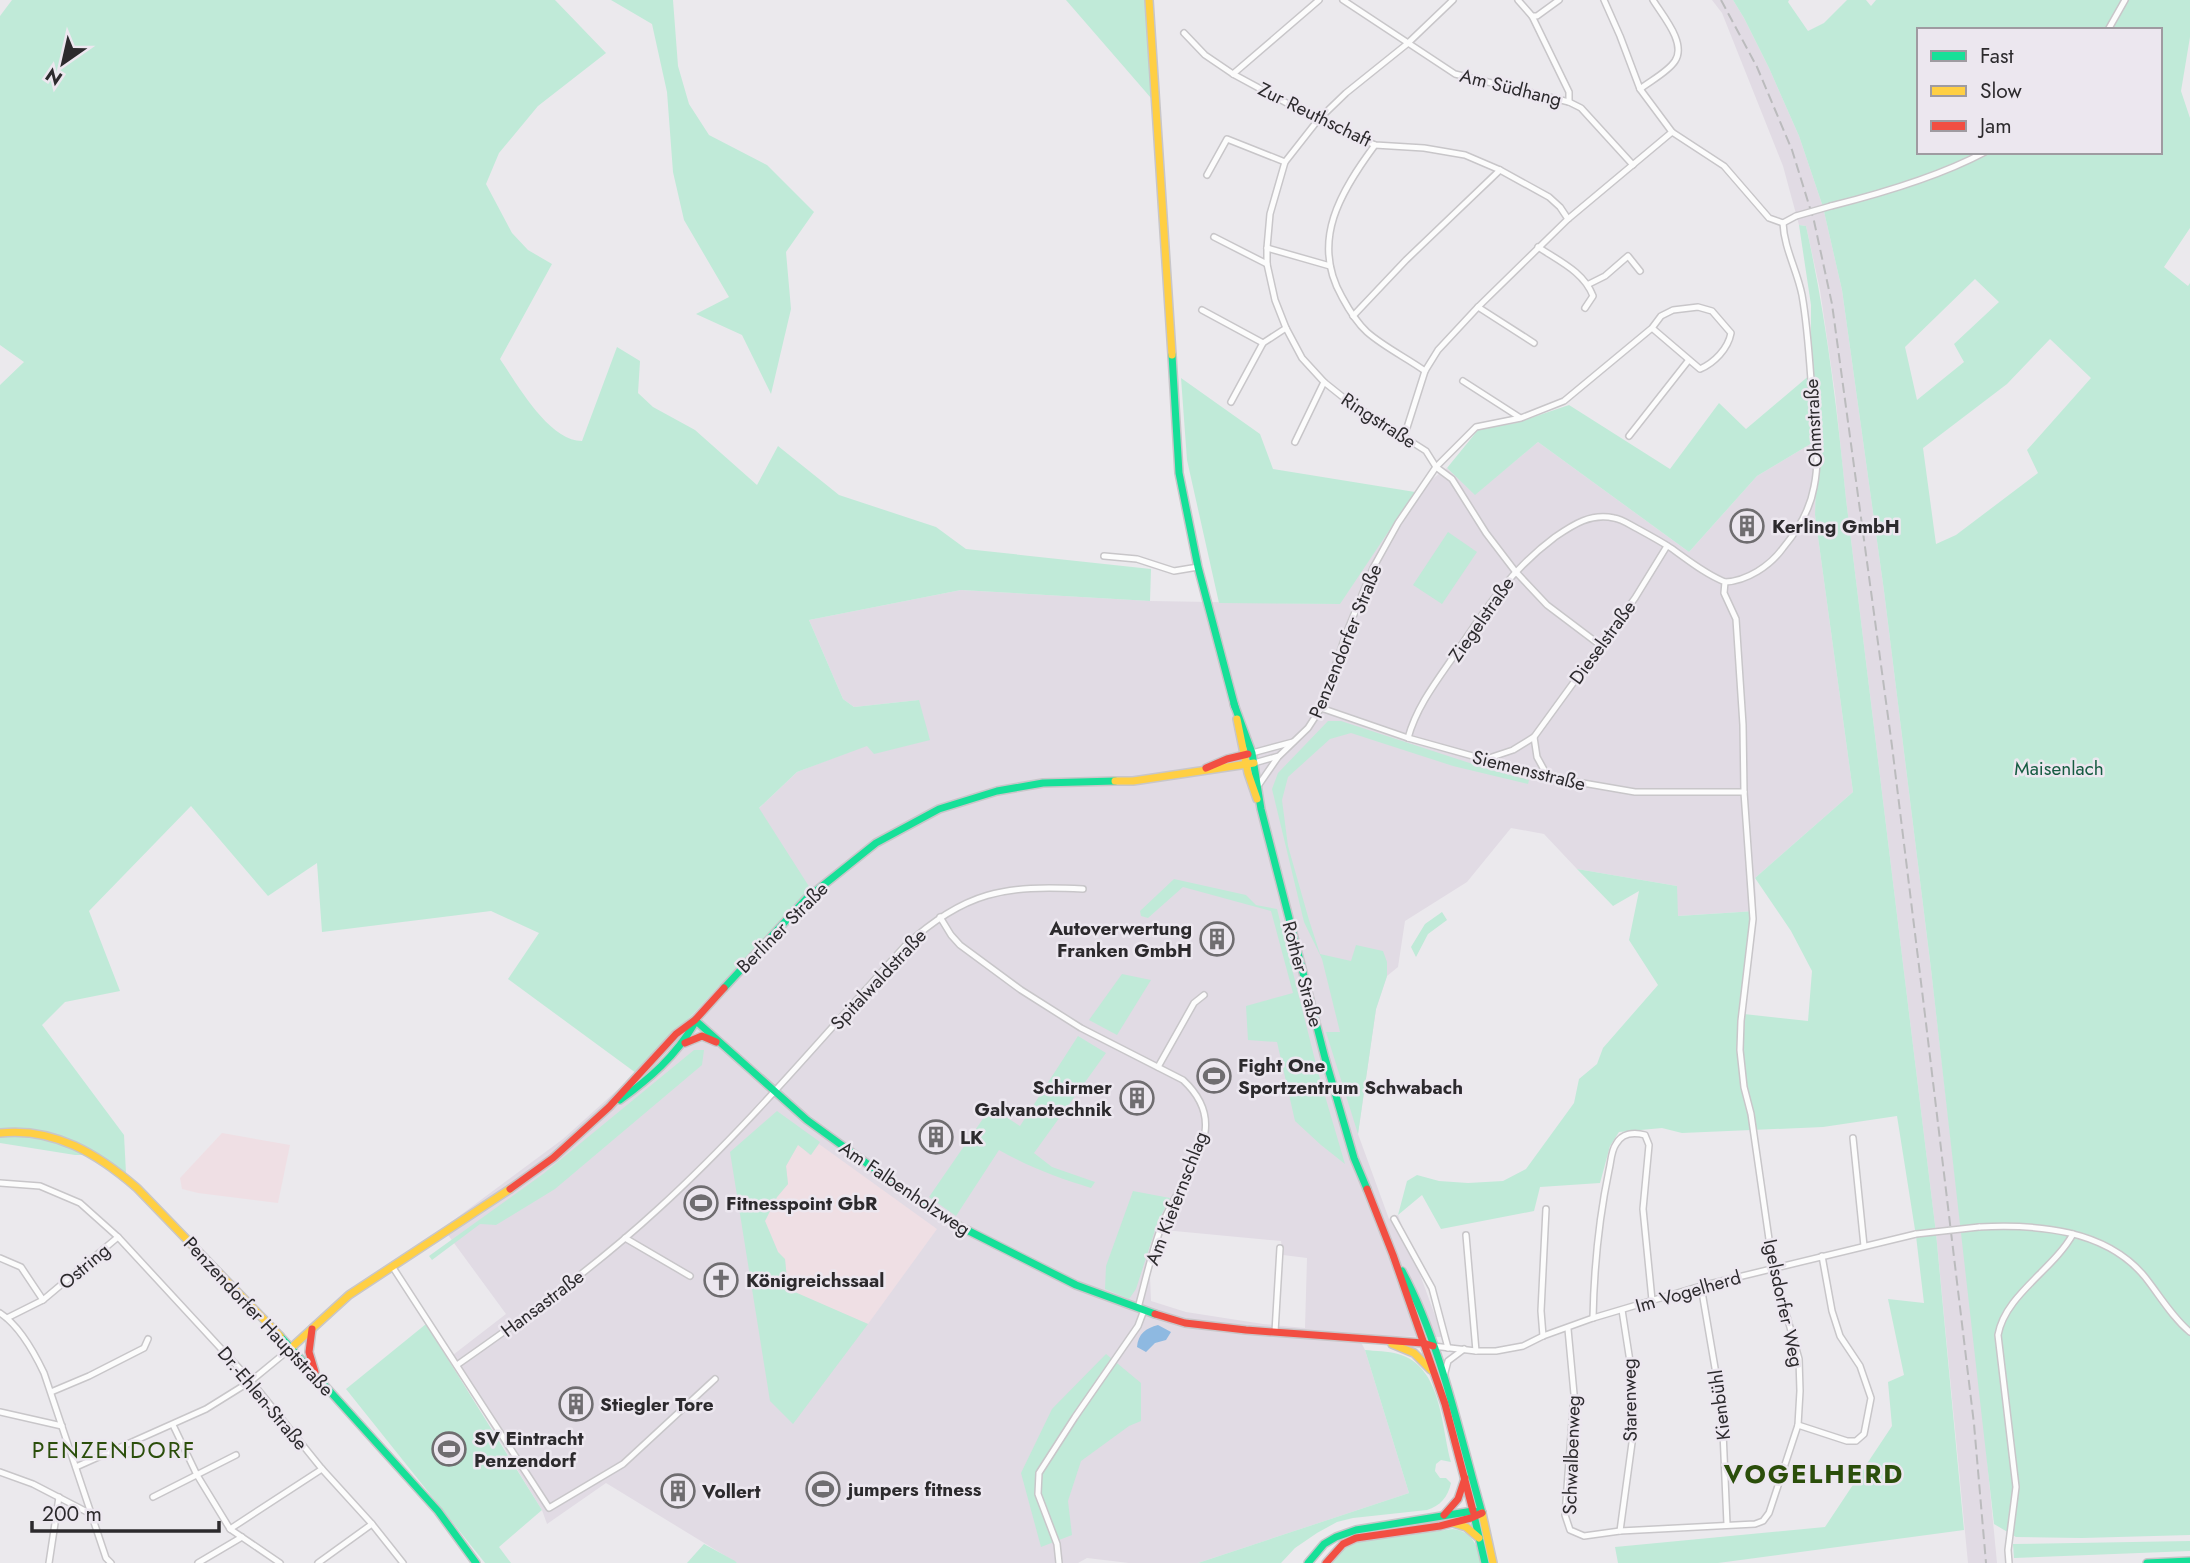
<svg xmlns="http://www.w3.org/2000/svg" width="2190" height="1563" viewBox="0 0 2190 1563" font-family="Jost,sans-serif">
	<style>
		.built { fill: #e1dbe4; fill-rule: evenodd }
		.industrial { fill: #efdfe4 }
		.green { fill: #c0ead8; fill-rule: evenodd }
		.water { fill: #8eb9e1 }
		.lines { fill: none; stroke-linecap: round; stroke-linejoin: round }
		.street-casing { stroke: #c8c6c9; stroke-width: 8 }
		.fast-casing { stroke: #c8c6c9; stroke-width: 10 }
		.slow-casing { stroke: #c8c6c9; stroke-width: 10 }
		.jam-casing { stroke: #c8c6c9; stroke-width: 10 }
		.street { stroke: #fcfcfc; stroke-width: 5 }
		.fast { stroke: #16e098; stroke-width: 7 }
		.slow { stroke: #ffcf43; stroke-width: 7 }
		.jam { stroke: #f24e42; stroke-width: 7 }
		.rail { stroke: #bbbbbd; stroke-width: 2; stroke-dasharray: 10 5; stroke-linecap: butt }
		.street-bridge-casing { stroke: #c8c6c9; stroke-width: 8; stroke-linecap: butt }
		.street-bridge { stroke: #fcfcfc; stroke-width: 5 }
		.labels { text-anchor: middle; stroke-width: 5; stroke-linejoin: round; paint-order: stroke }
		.street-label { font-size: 19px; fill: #2c2a2d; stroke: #ece7ef }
		.poi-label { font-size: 19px; font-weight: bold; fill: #2c2a2d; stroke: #ece7ef; text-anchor: start }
		.park-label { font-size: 19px; fill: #155b41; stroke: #ece7ef }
		.quarter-label { font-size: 23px; letter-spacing: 2px; fill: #2b4e0b; stroke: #ece7ef }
		.district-label { font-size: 26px; font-weight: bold; letter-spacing: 2px; fill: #2b4e0b; stroke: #ece7ef }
	</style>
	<rect width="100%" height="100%" fill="#ebe9ed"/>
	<g class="built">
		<polygon points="1712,0 1733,0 1744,18 1769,68 1799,136 1823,207 1842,290 1884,591 1931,969 1983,1417 1997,1563 1968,1563 1936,1233 1846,499 1835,393 1820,290 1806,226 1799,225 1783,166 1722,13"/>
		<path d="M1817,440L1815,515L1853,792L1755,878L1756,911L1677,916V886L1577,869L1544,834L1511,828L1467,882L1405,921L1398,967L1387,976L1376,1009L1358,1134L1389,1219L1398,1215L1443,1337L1358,1336L1365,1350L1409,1493L1198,1563H1129L1087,1558L1078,1563H737L606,1483L547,1524L542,1510L449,1358L506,1314L443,1228L563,1139L636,1073L694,1013L740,961L756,811L797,772L867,745L919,700L854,707L843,699L809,620L961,590L1150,601L1339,604L1415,492L1447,468L1475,494L1538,442L1689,552L1757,476ZM1164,1230L1281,1241L1283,1255L1307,1258L1305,1328L1263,1324L1186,1312L1151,1301L1150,1276Z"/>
	</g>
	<g class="industrial">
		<polygon points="222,1133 290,1145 278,1203 198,1193 182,1189 180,1178"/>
		<polygon points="798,1144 810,1155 819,1144 937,1229 868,1324 788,1290 785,1260 778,1252 765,1221 777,1197 788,1184 786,1166"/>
	</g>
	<g class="green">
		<path d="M12,0H555L606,53L538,106L499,153L486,184L512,233L528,250L552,264L500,359C517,384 549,441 582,441L617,347L640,361L638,393L653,407L695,430L757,485L778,446L839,495L936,527L966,549L1151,569L1150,601L961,590L809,620L843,699L854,707L919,700L930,740L874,754L867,746L797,772L759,808L810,888L694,1013L636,1073L508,979L539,933L491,911L322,932L317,863L268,896L191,806L89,911L120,991L65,1002L42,1025L124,1135L126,1173L95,1155H75L0,1143V385L24,362L0,345V16Z"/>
		<polygon points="611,0 673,0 678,66 689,104 709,135 767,165 814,212 786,252 791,309 771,394 742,335 696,314 729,297 684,220 673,172 667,92 652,24"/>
		<polygon points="1066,0 1146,0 1151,98"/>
		<path d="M1733,0H1789L1788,2L1808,31L1824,23L1847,0H1866L1871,6L1876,0H2190V37L2181,91L2190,118V228L2164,267L2188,286L2190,283V1535L2082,1538L2016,1537L1994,1524L1931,969L1884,591L1842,290L1823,207L1799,136L1769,68L1744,18ZM1919,30H2160V152H1919ZM1975,279L1999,302L1954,344L1964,362L1917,400L1905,347ZM2050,339L2091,378L2027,450L2038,473L1956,535L1936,544L1923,448L2007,384Z"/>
		<path d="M1799,225L1806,226C1826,316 1837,407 1846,499L1936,1233L1964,1530L1718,1563H1618L1615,1547L1825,1527L1892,1426L1888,1382L1904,1375L1888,1299L1924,1303L1916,1236L1897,1116L1823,1127L1682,1133L1662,1128L1619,1132L1610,1146L1600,1183L1540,1187L1534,1211L1441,1229L1422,1195L1398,1215L1407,1181L1417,1175L1439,1181L1468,1183L1503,1181L1526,1169L1574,1103L1579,1079L1597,1064L1603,1048L1658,985L1629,940L1639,891L1613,906L1577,869L1677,886L1678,916L1756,911L1744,1014L1808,1021L1812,971L1791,931L1755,878L1853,792L1815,515L1817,440L1757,476L1689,552L1538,442L1475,495L1447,468L1478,430L1516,423L1569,405L1670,469L1719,403L1746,429L1811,374V305Z"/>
		<polygon points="1181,378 1260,434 1273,469 1415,492 1340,604 1219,603 1187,460"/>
		<polygon points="1448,532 1477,552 1442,604 1413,585"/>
		<polygon points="1328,721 1341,721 1491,770 1529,780 1528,784 1453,766 1351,733 1330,739 1288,777 1282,800 1288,846 1309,920 1320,954 1351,961 1356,945 1383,951 1387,962 1387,976 1376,1009 1358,1134 1326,1032 1340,1032 1322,959 1304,922 1272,789 1278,773"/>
		<polygon points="1174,879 1246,895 1256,905 1277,909 1318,1072 1345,1164 1321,1145 1295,1121 1277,1042 1248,1040 1246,1006 1293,993 1271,911 1183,887 1148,918 1141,916 1140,911"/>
		<polygon points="1442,912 1447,920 1428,934 1416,957 1411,947 1425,924"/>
		<polygon points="1122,974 1151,980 1117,1035 1089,1020"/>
		<path d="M1078,1036L1106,1053L1034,1153L1052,1167L1095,1182L1091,1188C1058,1178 1029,1167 999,1150L956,1216L929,1197L991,1107L1020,1126Z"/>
		<polygon points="694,1050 704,1050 702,1065 555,1189 496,1225 480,1224 432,1260 429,1256 543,1174"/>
		<polygon points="777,1111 820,1142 811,1155 798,1145 786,1166 788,1184 777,1197 765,1221 778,1252 785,1259 788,1289 868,1324 793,1424 770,1401 730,1152"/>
		<polygon points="1133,1191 1170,1198 1157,1224 1136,1289 1129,1299 1105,1289 1106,1266"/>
		<polygon points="426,1324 542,1510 499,1547 511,1563 485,1563 346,1389"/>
		<path d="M1365,1350C1375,1351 1388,1351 1398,1354C1442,1366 1441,1426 1451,1462L1441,1460L1436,1464L1435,1471L1440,1478H1446L1451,1483C1448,1497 1440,1506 1427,1510L1353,1518L1337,1522L1317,1533L1295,1548L1281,1563H1198L1409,1493Z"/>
		<polygon points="1106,1354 1141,1383 1141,1421 1129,1426 1081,1461 1068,1501 1072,1535 1041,1547 1021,1473 1052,1409"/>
		<path d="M1453,1529C1473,1532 1477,1545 1481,1563H1330L1343,1549L1358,1542Z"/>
		<polygon points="2190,1541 2190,1551 2014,1558 2013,1544"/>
		<polygon points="704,1544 735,1561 737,1563 687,1563"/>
	</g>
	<path class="water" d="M1158,1325L1171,1332L1166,1340L1155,1343L1146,1352L1137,1347C1138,1334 1146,1328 1158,1325Z"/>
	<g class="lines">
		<defs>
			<g id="street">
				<polyline points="1343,0 1455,74 1569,102 1581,108 1633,165"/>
				<polyline points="1453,0 1407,44 1346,93 1318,120 1285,162 1270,214 1267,248 1267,264 1275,300 1286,328 1302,358 1324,382 1349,402 1426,451 1436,467 1452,479 1486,533 1515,571 1547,605 1600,645"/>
				<polyline points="1518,0 1532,16 1537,16 1559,0"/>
				<polyline points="1604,0 1620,36 1640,89 1672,132"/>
				<polyline points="1532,16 1569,92 1569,102"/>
				<polyline points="2108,30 2125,0"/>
				<polyline points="1184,33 1205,55 1233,74 1318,120 1375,145 1424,148 1465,155 1500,170 1549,197 1560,207 1568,219"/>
				<polyline points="1233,74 1319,0"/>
				<path d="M1640,89C1650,81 1668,72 1675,61C1687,43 1662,15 1653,0"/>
				<path d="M1375,145C1341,191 1310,241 1342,297C1349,310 1356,322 1367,332C1384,347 1407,358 1425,371"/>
				<polyline points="1207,175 1227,139 1285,162"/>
				<path d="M1831,206C1879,194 1942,175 1985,152"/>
				<polyline points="1214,237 1267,264"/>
				<path d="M1538,247C1559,261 1584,272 1593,296L1585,308"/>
				<polyline points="1267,248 1330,266"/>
				<polyline points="1589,284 1605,276 1628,256 1640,271"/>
				<polyline points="1478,307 1534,343"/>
				<polyline points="1202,310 1263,343"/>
				<polyline points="1353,316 1406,260 1500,170"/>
				<polyline points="1463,381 1519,417"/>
				<polyline points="1231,402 1263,343 1286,328"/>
				<polyline points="1629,436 1688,361"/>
				<polyline points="1404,437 1425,371 1438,350 1478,307 1568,219 1672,132 1724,166 1769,218 1783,223 1796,216"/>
				<polyline points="1295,442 1324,382"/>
				<polyline points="1104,556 1137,559 1174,571 1198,567"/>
				<path d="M1725,582C1747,581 1770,566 1783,548C1798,530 1810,510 1814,487C1821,455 1814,413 1811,380C1809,352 1807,323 1802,295C1797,270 1784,248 1783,223"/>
				<polyline points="1321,708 1408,738 1548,777 1635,792 1744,792"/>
				<path d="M1408,738C1417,705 1439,678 1458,650C1488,605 1511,570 1555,537C1574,524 1591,513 1614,518C1622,519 1630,525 1638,529C1649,535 1660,541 1671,548C1688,560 1705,574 1725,582L1724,593L1736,619L1743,725L1744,792L1753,919L1741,1021L1740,1050L1744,1087L1751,1114L1773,1267L1799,1359L1800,1391L1798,1425L1769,1513L1763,1521L1755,1524L1620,1531L1584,1536L1570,1530L1565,1515L1574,1394L1568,1329"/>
				<polyline points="1252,753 1293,742"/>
				<polyline points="1486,759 1513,750 1534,737"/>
				<path d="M1254,763L1279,756L1308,728L1321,708L1346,634L1373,568L1398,523L1436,467L1476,427L1521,418L1564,401L1652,328L1661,316L1673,310L1698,307L1712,311L1731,333C1728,349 1714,363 1700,369L1652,328"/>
				<polyline points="1548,777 1537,757 1534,737 1635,598 1667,546"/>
				<polyline points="1258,786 1278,757"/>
				<path d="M940,917L951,935L960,945L1021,990L1081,1028L1183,1080C1198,1094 1208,1111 1205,1132C1202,1156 1174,1196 1164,1220C1152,1248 1146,1279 1138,1308"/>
				<polyline points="1158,1067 1194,1003 1204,995"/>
				<polyline points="1853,1138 1864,1246"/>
				<polyline points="0,1183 40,1186 80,1203 118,1237 251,1381 322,1469 372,1524 403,1563"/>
				<polyline points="1394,1219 1432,1288 1448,1348"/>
				<path d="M1979,1227C2036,1224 2106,1229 2145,1277C2160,1296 2172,1317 2190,1332"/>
				<polyline points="1466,1235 1476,1351"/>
				<polyline points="625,1238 690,1276"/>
				<polyline points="0,1258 21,1267 43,1300"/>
				<polyline points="392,1266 549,1508 623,1464 715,1379"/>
				<polyline points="1701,1286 1722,1409 1727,1524"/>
				<path d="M0,1313C20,1326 34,1352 44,1373L106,1558L111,1563"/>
				<polyline points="7,1318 43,1300 118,1237"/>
				<path d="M1593,1318C1594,1269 1599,1218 1609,1170C1611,1162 1611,1151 1616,1144C1622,1133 1634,1132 1645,1135L1649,1145L1643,1209L1652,1300"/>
				<polyline points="1275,1332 1280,1248"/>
				<polyline points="1543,1336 1541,1311 1546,1209"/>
				<polyline points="1433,1346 1476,1351 1496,1351 1523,1346 1543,1336 1593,1318 1701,1286 1916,1234"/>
				<path d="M457,1365C527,1316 595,1267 658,1209C747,1128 824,1035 905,946C965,891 1005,885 1083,889"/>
				<polyline points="1444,1376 1448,1361 1464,1349"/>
				<polyline points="51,1392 89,1376 144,1348 148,1339"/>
				<polyline points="0,1412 62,1426"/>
				<polyline points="173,1425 197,1475 230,1529 280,1563"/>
				<polyline points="1798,1425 1847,1441 1856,1441 1864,1434 1871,1398 1860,1366 1840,1336 1832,1311 1822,1256"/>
				<polyline points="76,1467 206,1409 251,1381 291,1348"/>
				<polyline points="0,1472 33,1484 91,1514"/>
				<polyline points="153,1497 236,1455"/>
				<polyline points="230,1529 322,1469"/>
				<polyline points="1620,1531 1634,1428 1631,1368 1622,1310"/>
				<polyline points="49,1563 59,1497"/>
				<polyline points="198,1563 242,1537"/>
				<polyline points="318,1563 372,1524"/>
				<polyline points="1059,1563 1057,1544 1038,1494 1039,1473 1075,1417 1138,1326 1144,1310"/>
				<path d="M2009,1563L2008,1550L2016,1487L1998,1335C2005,1295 2053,1270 2073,1234"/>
			</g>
			<g id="fast">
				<polyline points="1172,355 1179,473 1198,567 1235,707"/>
				<polyline points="1234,704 1252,753 1261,809 1325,1058 1354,1158 1367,1189"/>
				<polyline points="724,988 806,899 876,843 939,809 997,791 1043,783 1115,781"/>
				<polyline points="695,1020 807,1120 909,1194 959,1226 1076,1285 1155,1314"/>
				<path d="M620,1100C649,1079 676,1056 694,1024"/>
				<path d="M1402,1271C1440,1341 1460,1436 1482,1513"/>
				<polyline points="280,1336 438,1511 476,1563"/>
				<polyline points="1473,1511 1485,1563"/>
				<polyline points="1308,1563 1324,1544 1336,1537 1356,1530 1473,1511 1482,1513"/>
				<polyline points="2147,1563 2190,1561"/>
			</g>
			<g id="slow">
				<polyline points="1149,0 1172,355"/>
				<polyline points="1237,719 1248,773 1257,799"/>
				<polyline points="1115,781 1133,781 1254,763"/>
				<path d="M0,1133C54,1127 98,1154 137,1188L280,1336"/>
				<polyline points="1392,1344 1414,1353 1431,1370"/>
				<polyline points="291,1348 349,1295 510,1189"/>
				<polyline points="1482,1513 1493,1563"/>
				<polyline points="1453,1523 1466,1527 1479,1538"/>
			</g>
			<g id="jam">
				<polyline points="1206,768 1227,759 1248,754"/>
				<polyline points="685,1043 702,1036 716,1042"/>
				<polyline points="510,1189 553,1158 609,1107 676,1034 695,1020 724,988"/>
				<polyline points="1367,1189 1393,1255 1445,1404 1473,1511"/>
				<polyline points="1155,1314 1185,1323 1246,1330 1423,1343 1433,1346"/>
				<polyline points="312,1329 309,1352 315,1372"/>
				<polyline points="1444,1515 1458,1499 1465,1478"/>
				<polyline points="1326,1563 1343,1544 1356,1538 1440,1526 1471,1518 1482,1513"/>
			</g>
		</defs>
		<use href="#street" class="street-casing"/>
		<use href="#fast" class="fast-casing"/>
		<use href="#slow" class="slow-casing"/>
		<use href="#jam" class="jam-casing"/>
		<use href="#street" class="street"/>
		<use href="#fast" class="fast"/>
		<use href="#slow" class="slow"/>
		<use href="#jam" class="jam"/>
		<polyline class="rail" points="1721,0 1757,67 1792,150 1814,221 1832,304 1892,746 1925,1015 1974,1424 1986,1563"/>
		<defs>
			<g id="street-bridge">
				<polyline points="1796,216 1831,206"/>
				<polyline points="1916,1234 1979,1227"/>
			</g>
		</defs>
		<use href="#street-bridge" class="street-bridge-casing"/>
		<use href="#street-bridge" class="street-bridge"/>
	</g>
	<defs>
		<symbol id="building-ring" viewBox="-11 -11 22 22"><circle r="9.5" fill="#ece7ef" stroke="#6f6d70" stroke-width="1.5"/><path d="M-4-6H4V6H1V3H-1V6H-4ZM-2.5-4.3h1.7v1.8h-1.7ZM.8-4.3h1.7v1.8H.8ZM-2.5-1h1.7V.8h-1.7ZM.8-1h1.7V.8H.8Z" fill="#6f6d70"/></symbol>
		<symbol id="stadium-ring" viewBox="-11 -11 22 22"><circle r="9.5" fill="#ece7ef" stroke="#6f6d70" stroke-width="1.5"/><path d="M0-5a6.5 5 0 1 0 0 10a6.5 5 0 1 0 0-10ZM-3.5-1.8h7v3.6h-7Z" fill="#6f6d70"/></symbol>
		<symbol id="church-ring" viewBox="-11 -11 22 22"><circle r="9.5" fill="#ece7ef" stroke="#6f6d70" stroke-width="1.5"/><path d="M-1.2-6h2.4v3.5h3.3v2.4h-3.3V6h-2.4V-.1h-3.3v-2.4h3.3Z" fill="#6f6d70"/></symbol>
	</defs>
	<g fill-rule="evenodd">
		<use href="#building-ring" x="1728" y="507" width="38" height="38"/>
		<use href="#building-ring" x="1198" y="920" width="38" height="38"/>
		<use href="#stadium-ring" x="1195" y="1057" width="38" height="38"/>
		<use href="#building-ring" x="1118" y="1079" width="38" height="38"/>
		<use href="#building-ring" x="917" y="1118" width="38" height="38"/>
		<use href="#stadium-ring" x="682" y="1184" width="38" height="38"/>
		<use href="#church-ring" x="702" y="1261" width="38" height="38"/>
		<use href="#building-ring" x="557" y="1385" width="38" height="38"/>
		<use href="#stadium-ring" x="430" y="1430" width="38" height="38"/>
		<use href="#stadium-ring" x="804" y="1470" width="38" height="38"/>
		<use href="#building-ring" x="659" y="1472" width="38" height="38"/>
	</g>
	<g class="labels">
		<g class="street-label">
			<text transform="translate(1511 87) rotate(14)" y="7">Am Südhang</text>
			<text transform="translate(1315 114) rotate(26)" y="7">Zur Reuthschaft</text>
			<text transform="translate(1379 420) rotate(33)" y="7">Ringstraße</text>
			<text transform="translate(1813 423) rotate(-93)" y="7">Ohmstraße</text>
			<text transform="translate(1481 619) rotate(-55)" y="7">Ziegelstraße</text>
			<text transform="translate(1345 641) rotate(-68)" y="7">Penzendorfer Straße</text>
			<text transform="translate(1602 642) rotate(-54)" y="7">Dieselstraße</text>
			<text transform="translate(1529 770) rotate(14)" y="7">Siemensstraße</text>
			<text transform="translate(782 927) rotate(-45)" y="7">Berliner Straße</text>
			<text transform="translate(1303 974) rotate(75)" y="7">Rother Straße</text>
			<text transform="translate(878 979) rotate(-47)" y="7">Spitalwaldstraße</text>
			<text transform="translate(905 1188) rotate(34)" y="7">Am Falbenholzweg</text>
			<text transform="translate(1176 1198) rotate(-69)" y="7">Am Kiefernschlag</text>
			<text transform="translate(84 1266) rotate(-40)" y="7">Ostring</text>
			<text transform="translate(1688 1291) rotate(-16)" y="7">Im Vogelherd</text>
			<text transform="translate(542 1303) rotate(-37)" y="7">Hansastraße</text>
			<text transform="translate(1784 1303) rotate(78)" y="7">Igelsdorfer Weg</text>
			<text transform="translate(259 1316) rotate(47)" y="7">Penzendorfer Hauptstraße</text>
			<text transform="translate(263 1398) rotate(50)" y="7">Dr.-Ehlen-Straße</text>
			<text transform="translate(1629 1400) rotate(-91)" y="7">Starenweg</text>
			<text transform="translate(1719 1405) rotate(-97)" y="7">Kienbühl</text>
			<text transform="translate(1571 1455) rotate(-88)" y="7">Schwalbenweg</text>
		</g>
		<g class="poi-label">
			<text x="1772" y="533">Kerling GmbH</text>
			<text x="1192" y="935" text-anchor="end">Autoverwertung<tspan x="1192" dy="22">Franken GmbH</tspan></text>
			<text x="1238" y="1072">Fight One<tspan x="1238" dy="22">Sportzentrum Schwabach</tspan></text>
			<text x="1112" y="1094" text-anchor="end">Schirmer<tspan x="1112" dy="22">Galvanotechnik</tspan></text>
			<text x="960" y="1144">LK</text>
			<text x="726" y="1210">Fitnesspoint GbR</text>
			<text x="746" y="1287">Königreichssaal</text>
			<text x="600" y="1411">Stiegler Tore</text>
			<text x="474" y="1445">SV Eintracht<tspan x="474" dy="22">Penzendorf</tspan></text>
			<text x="848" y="1496">jumpers fitness</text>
			<text x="702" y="1498">Vollert</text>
		</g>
		<g class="park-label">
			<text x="2059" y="775">Maisenlach</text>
		</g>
		<g class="quarter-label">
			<text x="114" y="1458">PENZENDORF</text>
		</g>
		<g class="district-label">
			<text x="1814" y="1483">VOGELHERD</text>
		</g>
	</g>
	<rect x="1917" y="28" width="245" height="126" fill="#ece7ef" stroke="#9f9ba1" stroke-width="2"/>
	<rect x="1931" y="51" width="35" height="10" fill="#16e098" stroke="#9f9ba1" stroke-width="2"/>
	<text x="1980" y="63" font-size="21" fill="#2c2a2d">Fast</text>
	<rect x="1931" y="86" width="35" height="10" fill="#ffcf43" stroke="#9f9ba1" stroke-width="2"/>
	<text x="1980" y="98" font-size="21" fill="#2c2a2d">Slow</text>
	<rect x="1931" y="121" width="35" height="10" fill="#f24e42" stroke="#9f9ba1" stroke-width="2"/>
	<text x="1980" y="133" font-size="21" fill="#2c2a2d">Jam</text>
	<g transform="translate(63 63) rotate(214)" stroke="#ece7ef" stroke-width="5" paint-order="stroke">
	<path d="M0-5L12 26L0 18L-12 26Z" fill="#2c2a2d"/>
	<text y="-10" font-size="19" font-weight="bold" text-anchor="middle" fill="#2c2a2d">N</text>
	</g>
	<path d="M32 1521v10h187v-10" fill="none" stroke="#2c2a2d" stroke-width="3.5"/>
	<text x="42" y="1521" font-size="21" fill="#2c2a2d" stroke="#ece7ef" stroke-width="5" paint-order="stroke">200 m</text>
</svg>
